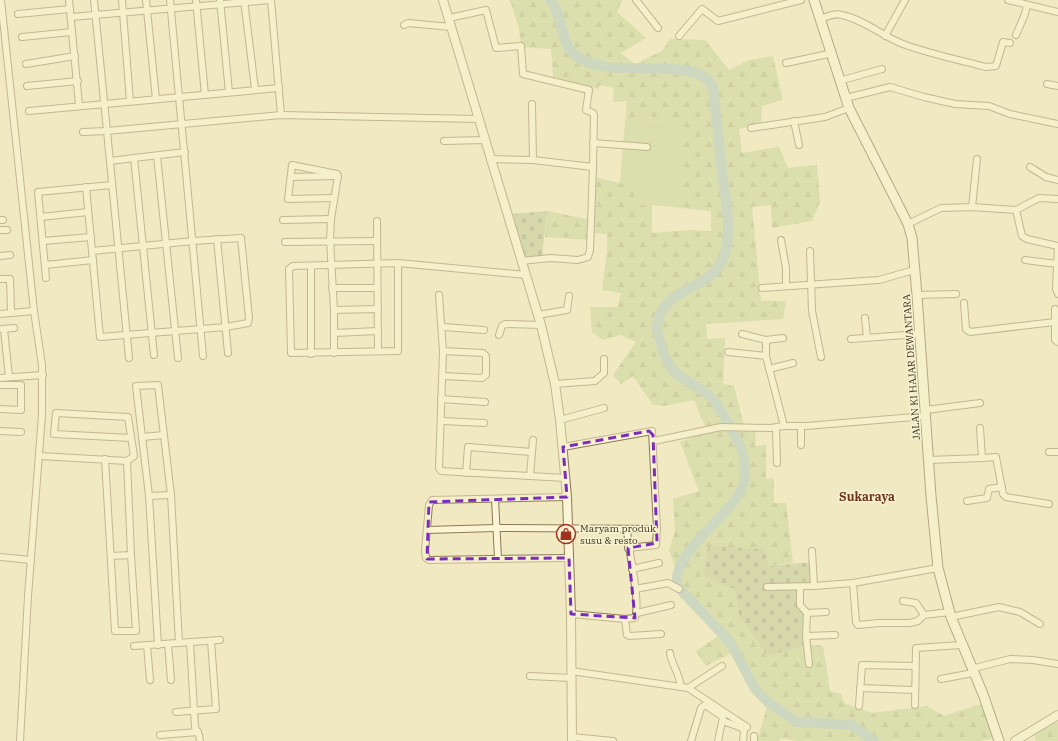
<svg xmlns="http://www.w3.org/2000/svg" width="1058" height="741" viewBox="0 0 1058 741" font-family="'IBM Plex Serif',serif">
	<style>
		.grass { fill: #c2d094 }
		.forest { fill: url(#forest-firs) }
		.cemetery { fill: url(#cemetery-stones) }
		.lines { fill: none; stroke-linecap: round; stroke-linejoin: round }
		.river { stroke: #a4c3be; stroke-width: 10 }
		.minor-casing { stroke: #8c7a57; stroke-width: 8 }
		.tertiary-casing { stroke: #8c7a57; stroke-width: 10 }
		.secondary-casing { stroke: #6e5b3a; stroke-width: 11 }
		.minor { stroke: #fbf5d5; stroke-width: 6 }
		.tertiary { stroke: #fbf5d5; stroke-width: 8 }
		.secondary { stroke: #fbf5d5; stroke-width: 9 }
		.marked { fill: none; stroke: #7b2cbf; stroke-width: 3; stroke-dasharray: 8 5; stroke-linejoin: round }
		.labels { text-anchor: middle; stroke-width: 3; stroke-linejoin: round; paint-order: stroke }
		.street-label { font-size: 10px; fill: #3b2f1d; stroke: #f8f2d1 }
		.poi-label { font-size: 10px; fill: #3b2f1d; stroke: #f8f2d1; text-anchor: start }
		.quarter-label { font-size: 12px; font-weight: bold; fill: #6b3419; stroke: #f8f2d1 }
	</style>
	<defs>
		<pattern id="forest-firs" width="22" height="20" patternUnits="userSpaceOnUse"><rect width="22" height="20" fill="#c2d094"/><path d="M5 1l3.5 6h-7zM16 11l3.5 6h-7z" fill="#a8b37f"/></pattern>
		<pattern id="cemetery-stones" width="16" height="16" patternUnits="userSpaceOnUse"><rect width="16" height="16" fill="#b8c594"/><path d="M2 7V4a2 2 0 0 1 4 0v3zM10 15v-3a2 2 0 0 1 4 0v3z" fill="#97a078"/></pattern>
	</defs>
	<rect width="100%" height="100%" fill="#f1e9c1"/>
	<polygon class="grass" points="625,122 682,123 681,208 652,205 635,205 620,183"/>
	<g class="forest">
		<polygon points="510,0 622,0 617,12 646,38 621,53 635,64 662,51 670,39 705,40 729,70 749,60 773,56 783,100 762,106 761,124 739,129 742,153 779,147 788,168 817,165 820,202 812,221 772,228 771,205 752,207 761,301 786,301 783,319 706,324 707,339 725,338 723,384 734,386 744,426 756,427 755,446 766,445 766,479 774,478 774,503 786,503 793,563 768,566 734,589 739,615 808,644 823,646 830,691 841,694 844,703 872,713 927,706 944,716 981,704 993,738 981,741 797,741 781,738 779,741 757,741 767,707 743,668 737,650 706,666 696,651 724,632 687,599 669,550 675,532 673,499 699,491 680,442 707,431 694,400 664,406 653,405 633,376 621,384 613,375 636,342 620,335 603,340 592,332 590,307 618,307 621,293 602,290 607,252 607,234 587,233 588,240 545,237 547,211 591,220 594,177 633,186 635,205 652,205 652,233 689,230 711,231 711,211 681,208 681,123 625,122 627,101 613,102 614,88 600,85 598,89 553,77 551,49 521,47 519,29"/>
		<polygon points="1051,718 1058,723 1058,741 1036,741 1033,733"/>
	</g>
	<g class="cemetery">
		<polygon points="547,211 542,256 525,259 513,214"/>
		<polygon points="708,546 765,549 768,566 813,562 814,584 802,585 808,644 768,656 739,615 734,589 704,576"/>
	</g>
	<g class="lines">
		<path class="river" d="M550,0C563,14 560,43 575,55C611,84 693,51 713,87C716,115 719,143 722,171C725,196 734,237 722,261C708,291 659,288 657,327C656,332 660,339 661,344C670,382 690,377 713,399C717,403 720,410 723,414C735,434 748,455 745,479C739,513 671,549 677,586L730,642L755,689L769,703L797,722L852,725L874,741"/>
		<defs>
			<g id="minor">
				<polyline points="1,0 34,311 42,365 42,415 28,596 20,741"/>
				<polyline points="69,0 79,105"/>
				<polyline points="94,0 107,131 281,115 478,119"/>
				<polyline points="122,0 130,101"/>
				<polyline points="146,0 156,99"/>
				<polyline points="170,0 203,356"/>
				<polyline points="196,0 205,95"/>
				<polyline points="220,0 229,92"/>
				<polyline points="244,0 255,89"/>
				<polyline points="271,0 281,115"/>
				<polyline points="636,0 658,28"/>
				<polyline points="1008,0 1058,12"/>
				<polyline points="18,14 70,9"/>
				<polyline points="71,17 271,0"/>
				<polyline points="449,18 486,10 496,48 521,46 523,74 589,90 586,110 593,113 594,115 593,167"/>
				<path d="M821,19C828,16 835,13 842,15C865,20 882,36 903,44C930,54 959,60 986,67L996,66L1003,42L1010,43"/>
				<polyline points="404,25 408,23 451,27"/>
				<polyline points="1016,35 1025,14 1027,5"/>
				<polyline points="679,36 702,9 718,21 801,0"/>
				<polyline points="885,36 905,0"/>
				<polyline points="22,37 72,32"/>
				<polyline points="786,63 833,53"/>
				<polyline points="26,64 75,56"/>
				<polyline points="839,81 882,69"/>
				<polyline points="1047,84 1058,86"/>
				<polyline points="27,86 78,81"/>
				<polyline points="846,98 890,87 924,97 955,104 989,106 1010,114 1058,124"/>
				<polyline points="532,104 533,160"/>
				<polyline points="29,111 279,88"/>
				<polyline points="794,121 799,145"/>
				<polyline points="751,128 825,117 849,108"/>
				<polyline points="83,132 107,131 129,358"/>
				<polyline points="444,141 485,140"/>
				<polyline points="593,143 647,147"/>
				<polyline points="157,156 178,358"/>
				<polyline points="134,158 185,152"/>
				<polyline points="490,159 533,160 593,167 590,250 588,257 578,260 551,258 521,261"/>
				<polyline points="110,161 134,158 154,355"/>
				<polyline points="1030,167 1046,177 1058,180"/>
				<polyline points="291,177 337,176"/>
				<polyline points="86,187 100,337 226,327 248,323 249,318 241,238 193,241 92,251"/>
				<polyline points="334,198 288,199 292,165 337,174 338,176"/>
				<polyline points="972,207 977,159"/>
				<polyline points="1016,210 1022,236 1027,239 1058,246 1056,289 1058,294"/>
				<polyline points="41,217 88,212"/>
				<polyline points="0,220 3,220"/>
				<polyline points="283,220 331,219"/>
				<polyline points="377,221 378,351"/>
				<polyline points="908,224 941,208 972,207 1016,210 1039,198 1058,199"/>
				<polyline points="0,230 7,230"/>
				<polyline points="217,239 228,353"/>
				<polyline points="781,240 786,268 786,285"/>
				<polyline points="43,241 91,237"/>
				<polyline points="285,242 377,241"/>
				<polyline points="810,251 812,311 821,357"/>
				<polyline points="0,256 10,255"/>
				<polyline points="1025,260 1057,264"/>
				<polyline points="398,263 398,351 291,353 289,269 293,266 398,263 526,275"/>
				<polyline points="45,265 93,260"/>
				<polyline points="311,266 311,354"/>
				<polyline points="46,278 38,192 112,185"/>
				<polyline points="0,279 10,279 11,311 11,313 0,314"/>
				<polyline points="332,288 377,288"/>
				<polyline points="762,288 879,280 914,270"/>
				<polyline points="439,295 443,351 439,468 441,471 565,478"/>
				<polyline points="917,295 956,294"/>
				<polyline points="964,303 966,329 970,332 1055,322"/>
				<polyline points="1055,309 1055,340 1058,342"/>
				<polyline points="334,310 378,309"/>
				<polyline points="11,313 34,311"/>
				<polyline points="538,315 567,310 569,296"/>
				<polyline points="865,318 867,337"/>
				<polyline points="443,327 484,330"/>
				<polyline points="2,329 14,328"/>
				<polyline points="4,329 9,377"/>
				<polyline points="334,333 378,331"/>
				<polyline points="742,334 766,340 766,356"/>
				<polyline points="499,335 502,326 505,324 541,325"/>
				<polyline points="851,339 919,334"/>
				<polyline points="766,340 783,338"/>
				<polyline points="728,352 766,356 784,426 806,426 926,416"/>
				<polyline points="334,353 334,310 330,240 331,219 338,176"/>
				<polyline points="769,369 793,363"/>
				<polyline points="443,376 482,378 486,375 486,356 483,353 443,351"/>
				<polyline points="0,378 43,375"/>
				<polyline points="555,384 595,381 604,373 604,359"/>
				<polyline points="0,385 21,385 21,410 0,409"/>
				<polyline points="441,399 485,402"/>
				<polyline points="926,410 980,403"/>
				<polyline points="560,420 604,408"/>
				<polyline points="442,421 484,423"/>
				<polyline points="801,426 801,445"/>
				<polyline points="776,428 777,463"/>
				<polyline points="0,431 21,432"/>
				<polyline points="142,437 164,435"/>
				<polyline points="654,441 721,427 770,428 784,426"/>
				<polyline points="1049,452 1058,452"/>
				<polyline points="40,456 127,461 134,456 128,417 56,413 54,434 131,438"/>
				<polyline points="982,458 996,457 1003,494 1006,497 1049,504"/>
				<polyline points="105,459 115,631 136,631 131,555"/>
				<polyline points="928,460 982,458 980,428"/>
				<polyline points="466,473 468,447 532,452 533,440"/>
				<polyline points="530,476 532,452"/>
				<polyline points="149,496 171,495"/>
				<polyline points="567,497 432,500 429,505 425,551 426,558 429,560 569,558"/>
				<polyline points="495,499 498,558"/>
				<polyline points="967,501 987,498 989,489 1002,487"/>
				<polyline points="427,530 496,528 657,529 652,431 563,447"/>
				<polyline points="628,548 656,545 657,529"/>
				<polyline points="812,551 814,586"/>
				<polyline points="111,556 131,555 127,461"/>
				<polyline points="0,557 31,560"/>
				<polyline points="632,569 659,563"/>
				<polyline points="853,583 856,622 858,625 879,623 910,623 918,621 924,615 950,612"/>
				<polyline points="767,587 814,586 853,583 938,568"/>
				<polyline points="800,587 800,605 807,613 806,636 835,635"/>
				<polyline points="635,589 668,583 679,589"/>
				<polyline points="903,601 916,603 924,615"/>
				<polyline points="637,613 671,605"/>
				<polyline points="807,613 826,612"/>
				<path d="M571,614L625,619L635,618C641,601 628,550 627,529"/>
				<polyline points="951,617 999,607 1020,612 1040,624"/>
				<polyline points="625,619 627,635 630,636 661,634"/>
				<polyline points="806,636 809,664"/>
				<polyline points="190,643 195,727 199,735 200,741"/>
				<polyline points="168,644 171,680"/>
				<polyline points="147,645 150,680"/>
				<polyline points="158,645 149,496 136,386 158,385 171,495 179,643"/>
				<polyline points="134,646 220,640"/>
				<path d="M670,653C672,666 679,672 681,687"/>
				<polyline points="971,669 1010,659 1033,660 1058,664"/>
				<polyline points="571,671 688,688 747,727"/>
				<polyline points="530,676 571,678"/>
				<polyline points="941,679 973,673"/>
				<polyline points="688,688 722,666"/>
				<polyline points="860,688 914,690"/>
				<polyline points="915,705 916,648 962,645"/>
				<polyline points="859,706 862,665 915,666"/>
				<polyline points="176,712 216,709 211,641"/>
				<polyline points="723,721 742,728 744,731 743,741"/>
				<polyline points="160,735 198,732"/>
				<polyline points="754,736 754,741"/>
				<polyline points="572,737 613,741"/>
				<polyline points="691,741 701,708 705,705 723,717 718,741"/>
			</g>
			<g id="tertiary">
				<polyline points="443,0 541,325 555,384 560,420 567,497 571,614 572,741"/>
				<polyline points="1015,741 1058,715"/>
			</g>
			<polyline id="secondary" points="814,0 849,108 908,224 912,238 917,295 931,496 938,568 951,617 983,694 999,741"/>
		</defs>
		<use href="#minor" class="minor-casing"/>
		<use href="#tertiary" class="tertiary-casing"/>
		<use href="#secondary" class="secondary-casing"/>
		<use href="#minor" class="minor"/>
		<use href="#tertiary" class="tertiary"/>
		<use href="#secondary" class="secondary"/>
	</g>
	<path d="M0 0H1058V741H0ZM649,431L653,435L657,543L628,548L635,618L571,614L569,558L427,559L429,502L567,497L563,447Z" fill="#f1e9c1" fill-opacity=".55" fill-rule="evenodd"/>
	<path class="marked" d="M649,431L653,435L657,543L628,548L635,618L571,614L569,558L427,559L429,502L567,497L563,447Z"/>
	<defs>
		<symbol id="shop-ring" viewBox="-11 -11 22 22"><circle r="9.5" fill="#f8f2d1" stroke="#a03222" stroke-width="1.5"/><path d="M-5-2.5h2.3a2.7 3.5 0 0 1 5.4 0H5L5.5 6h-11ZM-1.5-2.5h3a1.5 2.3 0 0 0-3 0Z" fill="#a03222"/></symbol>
	</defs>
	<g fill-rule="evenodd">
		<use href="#shop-ring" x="555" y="523" width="22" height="22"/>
	</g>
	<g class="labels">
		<g class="street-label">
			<text transform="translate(911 367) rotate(-94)" y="4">JALAN KI HAJAR DEWANTARA</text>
		</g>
		<g class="poi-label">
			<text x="580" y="532">Maryam produk<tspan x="580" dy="12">susu &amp; resto</tspan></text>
		</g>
		<g class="quarter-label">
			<text x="867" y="501">Sukaraya</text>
		</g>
	</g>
</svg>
